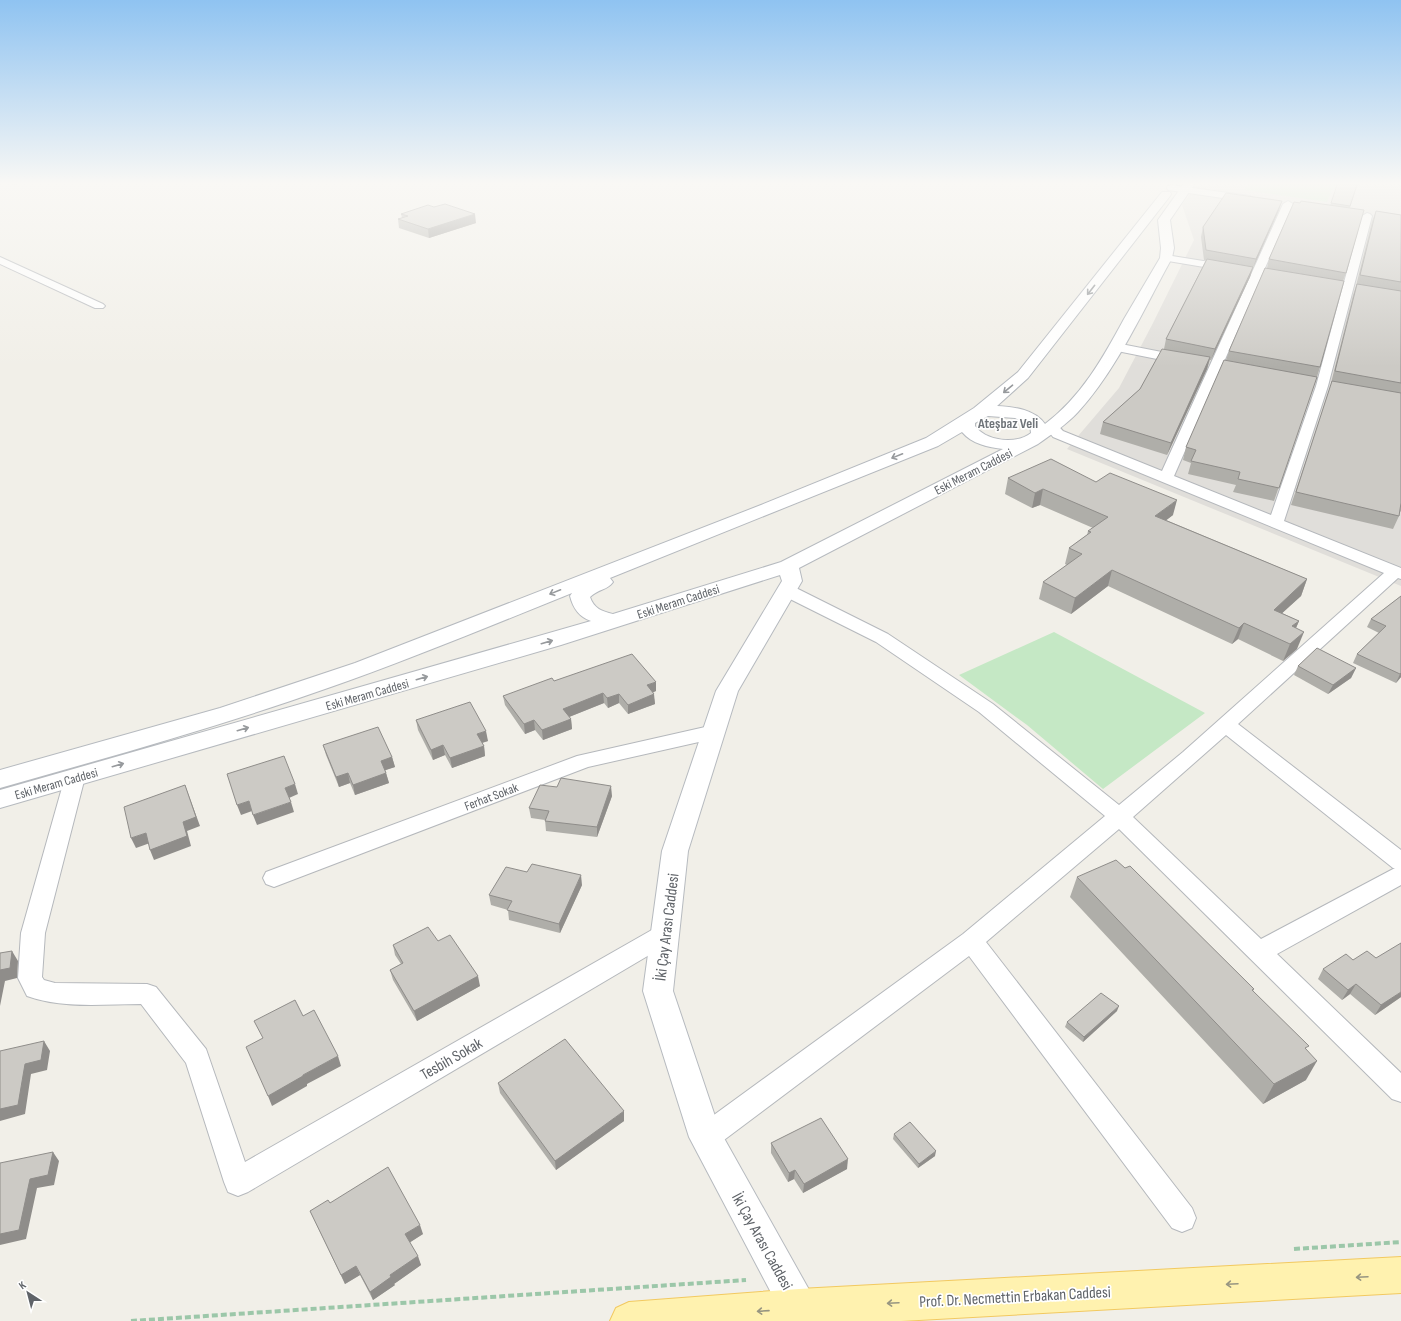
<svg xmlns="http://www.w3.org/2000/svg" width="1401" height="1321" viewBox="0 0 1401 1321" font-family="'Sofia Sans Condensed',sans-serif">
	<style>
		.industrial { fill: #e0deda }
		.green { fill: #c5e8c5 }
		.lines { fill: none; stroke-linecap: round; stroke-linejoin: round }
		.street-casing { stroke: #b5b8bc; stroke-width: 2 }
		.secondary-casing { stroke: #b6babf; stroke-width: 2 }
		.primary-casing { stroke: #f2c960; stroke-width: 2 }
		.path { stroke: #9cc7a9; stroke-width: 4; stroke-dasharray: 6 3; stroke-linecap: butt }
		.street { fill: #fff; fill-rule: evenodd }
		.secondary { fill: #fff; fill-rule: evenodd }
		.primary { fill: #fff2af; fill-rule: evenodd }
		.wall { fill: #afaea9 }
		.shaded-wall { fill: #8f8d8a }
		.building { fill: #cccac5; stroke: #8f8d8a }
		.oneway { stroke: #979a9d }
		.oneway2 { stroke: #979581 }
		.labels { text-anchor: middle; stroke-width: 3.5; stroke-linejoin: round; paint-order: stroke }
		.street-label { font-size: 13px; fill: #5f6368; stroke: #fff }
		.far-district-label { font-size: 14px; font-weight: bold; fill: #70757a; stroke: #fff }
		.near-street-label { font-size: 16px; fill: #5f6368; stroke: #fff }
	</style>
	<rect width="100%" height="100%" fill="#f1efe8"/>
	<polygon class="industrial" points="1199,182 1401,182 1401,586 1067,449 1119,388 1153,323 1194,240 1182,205"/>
	<g class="green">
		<polygon points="1249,182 1349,182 1346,191 1332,189 1327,202 1245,190"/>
		<polygon points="1054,632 1205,713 1103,789 1027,725 959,675"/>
	</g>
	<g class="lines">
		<defs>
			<g id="street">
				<polygon points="1171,185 1250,196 1255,199 1250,202 1168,190 1167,188 1168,186"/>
				<path d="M1288,201L1293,204L1174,476L1271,515L1316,386L1362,216L1367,213L1370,214L1372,216L1328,386L1284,521L1401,568V579L1398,578L1238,724L1401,850V885L1277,954L1401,1073V1102L1392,1099L1119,829L986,942L1192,1208L1196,1218L1192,1228L1182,1232L1172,1228L969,956L716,1146L706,1150L696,1146L692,1137L696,1128L963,934L1105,816L979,712L876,642L780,594L778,590L780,586L786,585L792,586L888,634L993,704L1119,805L1183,752L1384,573L1053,437L1045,427L1047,424C1055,422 1058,425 1063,431L1162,471L1283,204ZM1226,735L1393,868H1395L1261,939L1133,817Z"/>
				<polygon points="1166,255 1228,265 1233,268 1228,271 1162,260 1161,258"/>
				<polygon points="0,257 103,304 105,306 103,308 95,308 0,264"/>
				<polygon points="1116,343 1182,356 1186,357 1188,360 1186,363 1182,364 1112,350 1110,347 1112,344"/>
				<polygon points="714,725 721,727 724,732 721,737 588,767 274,887 266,884 263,878 266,872 577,756"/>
				<path d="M75,770L82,772L85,777L45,933L42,977L44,980L55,983L147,984L156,987L206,1049L245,1162L657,927L665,925L673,927L677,934L673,941L248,1192L238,1196L228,1192L224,1182L186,1063L141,1004C104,1004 63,1009 27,996L18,978L21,933L65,777L68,772Z"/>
			</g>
			<path id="secondary" d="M1185,182H1196L1170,220L1174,248L1172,258C1144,308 1117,370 1078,412C1066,425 1052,434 1038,444L799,568L802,581L738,691L688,851L673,991L720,1131L812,1295L818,1308L812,1321H786L689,1137L643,991L662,851L716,691L782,581L780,575L561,645L0,808V790L591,621C579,617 573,608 570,596L572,593C490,626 409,660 325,689C218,727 109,757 0,788V770L220,708L355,663L761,505L926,438L974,408L1018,372L1162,192H1170L1171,194L1170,196L1028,378L997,406C1014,407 1034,409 1045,424C1081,397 1103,358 1124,319C1136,299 1148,278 1160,258L1161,248L1158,220ZM988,416L1015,418L1030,425L1031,433C1016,445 986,441 975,426V423ZM962,432C972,444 988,447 1003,449L781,562L613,614C602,611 594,609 590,597C598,589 608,590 613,582L610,578L938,446Z"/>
			<polygon id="primary" points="1401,1257 1401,1293 901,1321 610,1321 616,1308 629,1302 799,1289"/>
		</defs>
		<use href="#street" class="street-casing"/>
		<use href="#secondary" class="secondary-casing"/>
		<use href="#primary" class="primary-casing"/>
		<g class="path">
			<polyline points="1294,1249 1401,1242"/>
			<polyline points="131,1321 746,1280"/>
		</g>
		<use href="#street" class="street"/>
		<use href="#secondary" class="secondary"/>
		<use href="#primary" class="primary"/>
	</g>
	<g class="wall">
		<polygon points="6,182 26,182 14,185"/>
		<polygon points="1358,182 1350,208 1346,273 1343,281 1320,367 1317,377 1274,501 1233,492 1236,485 1188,474 1191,463 1183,460 1186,447 1226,360 1229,351 1267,268 1269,259 1300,203 1330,205 1331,203"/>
		<polygon points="1279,210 1253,268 1250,277 1211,360 1210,360 1207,369 1167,455 1100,434 1103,422 1140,389 1164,349 1166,339 1206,260 1204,260 1201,237 1203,227"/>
		<polygon points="1376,211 1401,215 1401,512 1400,511 1399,516 1393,529 1291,505 1332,383 1331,383 1353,295 1356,286 1372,221"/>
		<polygon points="401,214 476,223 429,238 399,228 398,219 402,218"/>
		<polygon points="1008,478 1096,482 1173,515 1166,520 1307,579 1301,596 1282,613 1299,621 1296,628 1297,649 1283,661 1238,639 1232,644 1108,586 1071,614 1039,599 1043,582 1067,565 1065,564 1069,548 1087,535 1088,531 1093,528 1040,505 1032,508 1005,494"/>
		<polygon points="1401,596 1401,677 1396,683 1353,663 1357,654 1379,633 1367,627 1371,619"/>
		<polygon points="1298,666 1356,668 1351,678 1328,694 1294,675"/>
		<polygon points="554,681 656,691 653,692 655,704 628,714 619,703 608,708 604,703 569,717 571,719 572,729 543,740 535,730 525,734 505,705 503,696"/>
		<polygon points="416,720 488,741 482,743 484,746 485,756 452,768 445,755 433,760 418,730"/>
		<polygon points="323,745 392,757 395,767 385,770 386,773 389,783 355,795 350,783 339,787 326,755"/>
		<polygon points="557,787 612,796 597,837 546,831 545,820 531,818 529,808"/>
		<polygon points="1077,877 1254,989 1253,991 1307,1050 1306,1080 1263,1104 1070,897"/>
		<polygon points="582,885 560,933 509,920 508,910 491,905 489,895"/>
		<polygon points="438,941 480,986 417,1021 393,980 390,970 401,964 395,955 393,945"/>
		<polygon points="1323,969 1401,997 1375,1015 1350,994 1342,1000 1318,979"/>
		<polygon points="1117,1011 1083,1042 1065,1027 1067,1022"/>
		<polygon points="498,1083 624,1121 556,1170 500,1093"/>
		<polygon points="894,1134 935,1156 918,1168 893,1139"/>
		<polygon points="771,1143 847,1169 803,1193 794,1179 788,1182 771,1153"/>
		<polygon points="330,1203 423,1234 410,1242 421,1265 394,1284 395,1285 373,1300 360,1275 345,1284 310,1211"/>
	</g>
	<g class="shaded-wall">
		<polygon points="13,182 26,182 14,185"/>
		<polygon points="1282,201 1279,210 1253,268 1256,259"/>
		<polygon points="475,214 476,223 429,238 428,229"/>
		<polygon points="1253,267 1250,277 1211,360 1215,349"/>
		<polygon points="1210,357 1207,369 1167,455 1171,443"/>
		<polygon points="1043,489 1040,505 1032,508 1035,493"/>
		<polygon points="1177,500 1173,515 1151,532 1155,516"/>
		<polygon points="1112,570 1108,586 1071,614 1075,598"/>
		<polygon points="1307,579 1301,596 1268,626 1274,610"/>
		<polygon points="1299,621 1292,637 1285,642 1292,626"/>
		<polygon points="1244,623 1238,639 1232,644 1239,628"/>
		<polygon points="1304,632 1297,649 1283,661 1290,644"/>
		<polygon points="1356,668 1351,678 1328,694 1333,685"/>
		<polygon points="1401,673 1401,677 1396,683 1400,674"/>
		<polygon points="656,682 656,691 647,695 647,685"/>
		<polygon points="603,693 604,703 564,719 563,709"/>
		<polygon points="619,694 619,703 608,708 607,698"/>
		<polygon points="654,694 655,704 628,714 628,705"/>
		<polygon points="571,719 572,729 543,740 542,730"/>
		<polygon points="534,720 535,730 525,734 524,724"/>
		<polygon points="486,731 488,741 478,744 477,734"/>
		<polygon points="443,745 445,755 433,760 431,750"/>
		<polygon points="484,746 485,756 452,768 450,758"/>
		<polygon points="392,757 395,767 383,771 381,761"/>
		<polygon points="348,773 350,783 339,787 336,777"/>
		<polygon points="386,773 389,783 355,795 353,785"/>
		<polygon points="295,784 298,794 289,798 285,788"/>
		<polygon points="185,785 200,826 187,831 191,846 154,860 150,850"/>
		<polygon points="611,786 612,796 597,837 597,827"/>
		<polygon points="249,801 252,811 241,815 237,805"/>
		<polygon points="291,802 294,812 257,825 253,815"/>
		<polygon points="146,833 150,843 136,848 131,838"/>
		<polygon points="581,875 582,885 560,933 559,924"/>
		<polygon points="12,951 18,961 17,978 5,981 0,1006 0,970"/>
		<polygon points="478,976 480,986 417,1021 414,1011"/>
		<polygon points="1356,984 1350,994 1342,1000 1348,990"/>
		<polygon points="1401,992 1401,997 1375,1015 1381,1005"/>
		<polygon points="1119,1006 1117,1011 1083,1042 1084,1037"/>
		<polygon points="44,1041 50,1051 47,1070 31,1074 25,1114 0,1121 0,1109 25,1064"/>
		<polygon points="338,1056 341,1066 307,1084 307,1086 272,1106 268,1096 303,1075"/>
		<polygon points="1317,1061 1306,1080 1263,1104 1274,1084"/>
		<polygon points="624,1111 624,1121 556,1170 555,1161"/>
		<polygon points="936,1151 935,1156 918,1168 919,1164"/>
		<polygon points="53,1152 59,1161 54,1185 37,1188 26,1239 0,1245 0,1234 30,1179"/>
		<polygon points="848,1159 847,1169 803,1193 804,1184"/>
		<polygon points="795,1170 794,1179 788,1182 789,1173"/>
		<polygon points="420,1225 423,1234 409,1243 405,1234"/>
		<polygon points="418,1256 421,1265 394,1284 395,1285 373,1300 370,1292 390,1275"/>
		<polygon points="356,1266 360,1275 345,1284 341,1275"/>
	</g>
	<g class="building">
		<polygon points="1338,182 1358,182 1350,206 1331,203"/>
		<polygon points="1226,193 1282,201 1256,259 1206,250 1203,227"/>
		<polygon points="1301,201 1364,210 1346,273 1269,259 1294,202 1300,203"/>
		<polygon points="445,204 475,214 428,229 398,219 408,216 401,214 428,205 434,207"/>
		<polygon points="1376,211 1401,215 1401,282 1360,275"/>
		<polygon points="1207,259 1253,267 1215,349 1166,339"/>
		<polygon points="1265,268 1344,281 1320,367 1229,351"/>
		<polygon points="1357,284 1401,291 1401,383 1335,371"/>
		<polygon points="1162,349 1210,357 1171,443 1103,422 1140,389"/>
		<polygon points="1224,360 1317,377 1279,488 1238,479 1240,472 1191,461 1196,450 1186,447"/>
		<polygon points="1332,381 1401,393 1401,503 1399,516 1296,492"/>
		<polygon points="1051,459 1096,482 1110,473 1177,500 1155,516 1307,579 1274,610 1299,621 1292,626 1304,632 1290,644 1244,623 1239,628 1112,570 1075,598 1043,582 1082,554 1069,548 1091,532 1088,531 1108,517 1043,489 1035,493 1008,478"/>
		<polygon points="1401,596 1401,673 1400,674 1357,654 1386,626 1371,619"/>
		<polygon points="1317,648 1356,668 1333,685 1298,666"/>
		<polygon points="632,654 656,682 647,685 654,694 628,705 619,694 607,698 603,693 563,709 571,719 542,730 534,720 524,724 503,696 552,678 554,681"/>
		<polygon points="470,702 486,731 477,734 484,746 450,758 443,745 431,750 416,720"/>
		<polygon points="378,727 392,757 381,761 386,773 353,785 348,773 336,777 323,745"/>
		<polygon points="284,756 295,784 285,788 291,802 253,815 249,801 237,805 227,774"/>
		<polygon points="561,778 611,786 597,827 545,821 549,811 529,808 540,785 557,787"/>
		<polygon points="185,785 196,817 183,822 187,836 150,850 146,833 131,838 124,807"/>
		<polygon points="1116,860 1125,868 1130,866 1254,989 1252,990 1309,1046 1305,1048 1317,1061 1274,1084 1077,877"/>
		<polygon points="532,864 581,875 559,924 507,910 512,901 489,895 506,867 527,872"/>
		<polygon points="428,927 438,941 450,935 478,976 414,1011 390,970 403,963 393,945"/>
		<polygon points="1401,943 1401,992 1381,1005 1356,984 1348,990 1323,969 1346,954 1353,960 1367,951 1376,958"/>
		<polygon points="12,951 10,968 0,970 0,953"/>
		<polygon points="1101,993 1119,1006 1084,1037 1067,1022"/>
		<polygon points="295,1000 303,1016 314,1010 338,1056 303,1075 303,1076 268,1096 246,1047 263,1038 254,1021"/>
		<polygon points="565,1039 624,1111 555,1161 498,1083"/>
		<polygon points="44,1041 41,1060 25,1064 18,1105 0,1109 0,1051"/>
		<polygon points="821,1118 848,1159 804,1184 795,1170 789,1173 771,1143"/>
		<polygon points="910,1122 936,1151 919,1164 894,1134"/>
		<polygon points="53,1152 48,1175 30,1179 19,1230 0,1234 0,1163"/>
		<polygon points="388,1167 420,1225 405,1234 418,1256 390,1275 391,1277 370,1292 356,1266 341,1275 310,1211 328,1200 330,1203"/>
	</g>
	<defs><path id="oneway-shaft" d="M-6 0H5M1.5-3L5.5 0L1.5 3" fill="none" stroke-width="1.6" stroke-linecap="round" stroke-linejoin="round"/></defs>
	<g class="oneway">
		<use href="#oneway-shaft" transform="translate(1091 290) rotate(128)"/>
		<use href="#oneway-shaft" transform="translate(1008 389) rotate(140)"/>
		<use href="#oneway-shaft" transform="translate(897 456) rotate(158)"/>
		<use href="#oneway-shaft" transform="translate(555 592) rotate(158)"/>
		<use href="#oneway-shaft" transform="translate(547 642) rotate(-16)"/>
		<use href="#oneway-shaft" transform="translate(422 678) rotate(-16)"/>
		<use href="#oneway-shaft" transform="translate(243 729) rotate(-16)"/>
		<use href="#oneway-shaft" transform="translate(118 765) rotate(-16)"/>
	</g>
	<g class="oneway2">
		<use href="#oneway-shaft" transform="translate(1362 1277) rotate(177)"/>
		<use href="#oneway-shaft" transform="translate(1232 1284) rotate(177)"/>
		<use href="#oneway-shaft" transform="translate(893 1303) rotate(177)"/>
		<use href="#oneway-shaft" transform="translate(763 1311) rotate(176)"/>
	</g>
	<linearGradient id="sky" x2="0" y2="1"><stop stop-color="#8fc3f1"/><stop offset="0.5" stop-color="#f9f8f5"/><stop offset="1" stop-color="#f9f8f5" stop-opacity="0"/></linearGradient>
	<rect width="1401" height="367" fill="url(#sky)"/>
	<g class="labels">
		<g class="street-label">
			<text transform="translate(973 471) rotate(-27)" y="5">Eski Meram Caddesi</text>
			<text transform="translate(678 601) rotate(-18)" y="5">Eski Meram Caddesi</text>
			<text transform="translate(367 694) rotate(-16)" y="5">Eski Meram Caddesi</text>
			<text transform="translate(56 783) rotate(-16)" y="5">Eski Meram Caddesi</text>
			<text transform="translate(491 796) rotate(-21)" y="5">Ferhat Sokak</text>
		</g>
		<g class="far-district-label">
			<text x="1008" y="428">Ateşbaz Veli</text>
		</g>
		<g class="near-street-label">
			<text transform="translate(666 927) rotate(-83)" y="6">İki Çay Arası Caddesi</text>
			<text transform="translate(451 1058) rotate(-30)" y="6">Tesbih Sokak</text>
			<text transform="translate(763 1241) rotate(61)" y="6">İki Çay Arası Caddesi</text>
			<text transform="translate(1015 1296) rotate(-3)" y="6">Prof. Dr. Necmettin Erbakan Caddesi</text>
		</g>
	</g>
	<g transform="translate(28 1293) rotate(324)" stroke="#ffffff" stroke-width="3" paint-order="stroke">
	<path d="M0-3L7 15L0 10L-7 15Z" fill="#5f6368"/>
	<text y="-6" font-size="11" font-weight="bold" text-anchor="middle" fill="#5f6368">K</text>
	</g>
</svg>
